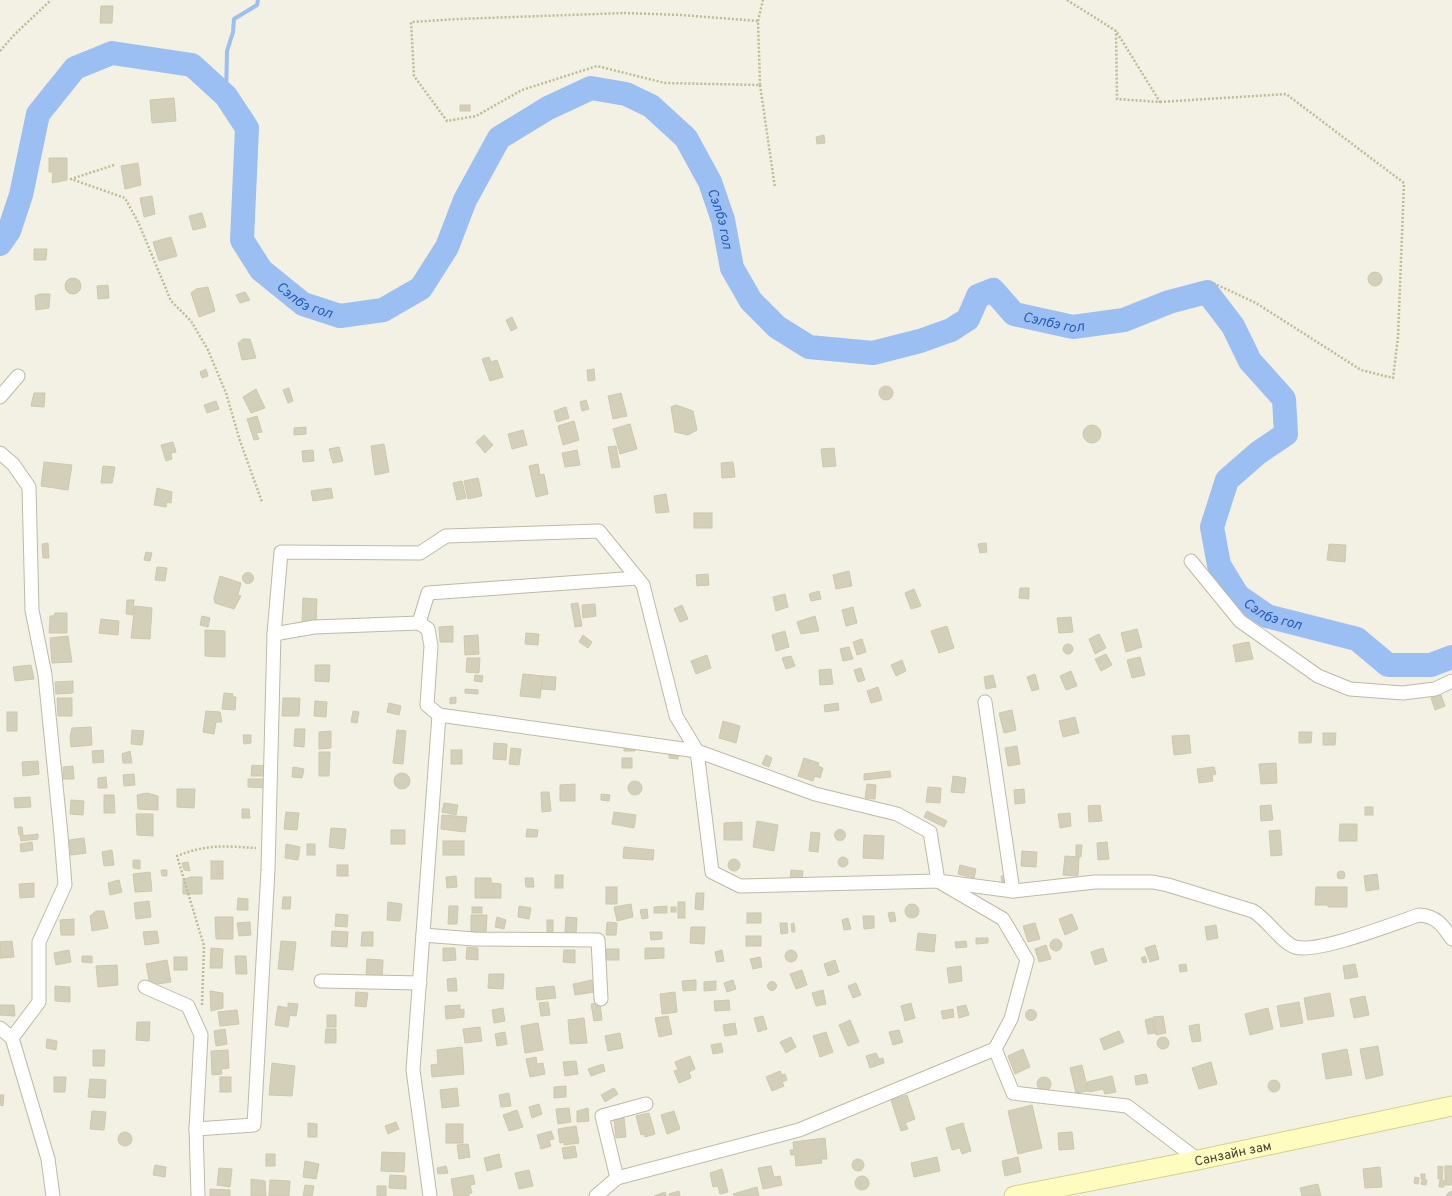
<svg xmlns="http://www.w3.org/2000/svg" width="1452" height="1196" viewBox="0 0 1452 1196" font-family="Overpass,sans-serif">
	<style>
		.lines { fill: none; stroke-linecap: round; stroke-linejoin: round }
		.stream { stroke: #9bbef3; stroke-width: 4 }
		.river { stroke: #9bbef3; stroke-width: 24 }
		.building { fill: #d4cfb8; stroke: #cfc8ab }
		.minor-casing { stroke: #bebaa5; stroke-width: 15 }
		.secondary-casing { stroke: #d4d090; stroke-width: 21 }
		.path { stroke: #c0ba96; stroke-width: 2.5; stroke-dasharray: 2 2; stroke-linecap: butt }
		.minor { stroke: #fff; stroke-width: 13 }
		.secondary { stroke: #fffcc0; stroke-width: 19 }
		.labels { text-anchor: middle; stroke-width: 4; stroke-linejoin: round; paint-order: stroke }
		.street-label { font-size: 13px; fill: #444133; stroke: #fff }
		.water-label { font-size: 14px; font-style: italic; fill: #285eb4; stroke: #fff }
	</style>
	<rect width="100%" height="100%" fill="#f2f1e3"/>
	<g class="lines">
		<polyline class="stream" points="226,96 227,51 233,32 234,19 257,5 258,0"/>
		<path class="river" id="s1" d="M0,244L9,231L21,195L38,114L75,68L112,53L192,65L226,96L247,128L242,240L261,270L303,304L340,316L383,310L421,288L447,247L465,200L499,138L548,108L591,88L626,94L651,106L686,138L710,182L723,220L732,268L751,301L777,327L809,347L873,353L920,341L951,330L968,319L978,296L993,290L1014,314L1073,327L1124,320L1169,302L1207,292L1233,326L1250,361L1284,399L1286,434L1258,453L1227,480L1212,527L1219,565L1238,596L1267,616L1357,639L1388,665H1431L1452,657"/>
	</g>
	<g class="building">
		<polygon points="101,6 113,6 112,23 100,23"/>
		<polygon points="174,98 176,121 152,123 150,100"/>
		<rect x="460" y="105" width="10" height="6"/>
		<polygon points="824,135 825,143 817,144 816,137"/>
		<polygon points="49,158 67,158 67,180 52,183 53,172 49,172"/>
		<polygon points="138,163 141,185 125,189 121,166"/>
		<polygon points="152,196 155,214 144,217 140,198"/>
		<polygon points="202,213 206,227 193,230 189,216"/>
		<polygon points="171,237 177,256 159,261 153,242"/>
		<polygon points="34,249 47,249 46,260 34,260"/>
		<circle cx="1375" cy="279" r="7"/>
		<circle cx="73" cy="286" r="8"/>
		<polygon points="108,285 109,298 98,299 97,286"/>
		<polygon points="208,287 215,311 199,317 191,293 196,289"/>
		<polygon points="245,292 250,300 240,303 236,295"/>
		<polygon points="40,294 50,294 49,308 36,310 35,296"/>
		<polygon points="512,317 517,328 511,331 506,320"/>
		<polygon points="243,339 250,339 256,358 242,360 238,343"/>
		<polygon points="489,357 491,362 497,360 503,377 490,381 482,359"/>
		<polygon points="206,369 208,376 202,378 200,372"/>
		<polygon points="594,369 595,380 588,381 587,370"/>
		<circle cx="886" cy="393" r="7"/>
		<polygon points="289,388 293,401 288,403 283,390"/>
		<polygon points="256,389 265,408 251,413 243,397"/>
		<polygon points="34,393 45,393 44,407 31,406"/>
		<polygon points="621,393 627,416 613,419 608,396"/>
		<polygon points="586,400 589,409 582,411 580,402"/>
		<polygon points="216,401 219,409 207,413 204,405"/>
		<polygon points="676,405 693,411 697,430 688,435 675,432 671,407"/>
		<polygon points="566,407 569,418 557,422 554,411"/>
		<polygon points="257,416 262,432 256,433 259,439 254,440 247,419"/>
		<polygon points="574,421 579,440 563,445 558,426"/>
		<polygon points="630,424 637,449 620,454 613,429"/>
		<circle cx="1092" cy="434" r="9"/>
		<polygon points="306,427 306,434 294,435 294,428"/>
		<polygon points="523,430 527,445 512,449 508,434"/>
		<polygon points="484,435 493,445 485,453 476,442"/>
		<polygon points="173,442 176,452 171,453 172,459 166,461 161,445"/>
		<polygon points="384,444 389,472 375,475 371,446"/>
		<polygon points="616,446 620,467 612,468 608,447"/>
		<polygon points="339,447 343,461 333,463 329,449"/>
		<polygon points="834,448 836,466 823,467 821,449"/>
		<polygon points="313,450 314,461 303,462 302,451"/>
		<polygon points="577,450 580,465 565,467 562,453"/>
		<polygon points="44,462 72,465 68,490 41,486"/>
		<polygon points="733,462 735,477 722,478 721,463"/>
		<polygon points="538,464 540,475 544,474 548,494 536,497 529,466"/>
		<polygon points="103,466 115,467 112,483 101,483"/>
		<polygon points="478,478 482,496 468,499 464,481"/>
		<polygon points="462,481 466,498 457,500 453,483"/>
		<polygon points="157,488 172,492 171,503 167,502 166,507 154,505"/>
		<polygon points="331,488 333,498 313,501 311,491"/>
		<polygon points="666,494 669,512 656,513 654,496"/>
		<rect x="694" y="513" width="18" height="15"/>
		<polygon points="48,543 49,558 43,558 42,544"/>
		<polygon points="986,543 987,552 980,553 978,544"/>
		<polygon points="1329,544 1346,545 1345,562 1327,560"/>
		<polygon points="146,552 152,553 150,561 144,560"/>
		<polygon points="157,567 167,568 165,581 155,580"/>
		<polygon points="849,571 852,586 836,589 833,575"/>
		<circle cx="248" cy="578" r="5.5"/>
		<polygon points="708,574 709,585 697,586 696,575"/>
		<polygon points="220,576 241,583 238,595 241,596 234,609 215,603 214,598"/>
		<polygon points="1020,588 1029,588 1029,599 1019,598"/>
		<polygon points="914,589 921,606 911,609 905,593"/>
		<polygon points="819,591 821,599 811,601 809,594"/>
		<polygon points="785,594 788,607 776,611 773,597"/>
		<polygon points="303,598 317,599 316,622 302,622"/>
		<polygon points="127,600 134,600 133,615 126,614"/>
		<polygon points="578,603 582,626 575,627 571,604"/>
		<polygon points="595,604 596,616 583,618 582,605"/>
		<polygon points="682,605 688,619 680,622 674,609"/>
		<polygon points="135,606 152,608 150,639 131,638"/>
		<polygon points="853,607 857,623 846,626 842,610"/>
		<polygon points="55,613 67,613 67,633 49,633 50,616 54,616"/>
		<polygon points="202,616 210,618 208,627 200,625"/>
		<polygon points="815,616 819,631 801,634 797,622"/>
		<polygon points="1071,617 1073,632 1059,633 1057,618"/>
		<polygon points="101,619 119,621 118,635 99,633"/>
		<polygon points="453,626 453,642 440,642 439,627"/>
		<polygon points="947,626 954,648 939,653 931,631"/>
		<polygon points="1137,629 1142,647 1126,652 1121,633"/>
		<polygon points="205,630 225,631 225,657 205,656"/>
		<polygon points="785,631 789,647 776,651 772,635"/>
		<polygon points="526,633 539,634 538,645 525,644"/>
		<polygon points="1099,634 1106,648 1095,654 1089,639"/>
		<polygon points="478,635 479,654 465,655 464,636"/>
		<polygon points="583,635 592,642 588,648 579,642"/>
		<polygon points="68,636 72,662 52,663 50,638"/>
		<polygon points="862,639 866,652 857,655 853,642"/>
		<polygon points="1249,642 1253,659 1236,662 1233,645"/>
		<circle cx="1068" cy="649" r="5"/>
		<polygon points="849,647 853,659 843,661 840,649"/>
		<polygon points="1106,654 1112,665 1101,671 1095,659"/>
		<polygon points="707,655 711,668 696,674 691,661"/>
		<polygon points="791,656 795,666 786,669 782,658"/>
		<polygon points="1140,657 1145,675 1132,678 1127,660"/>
		<polygon points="467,658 480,658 479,673 466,672"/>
		<polygon points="902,660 906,671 896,676 891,665"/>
		<polygon points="31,665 34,679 15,681 13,667"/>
		<polygon points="315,665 330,665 329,682 315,681"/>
		<polygon points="861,668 865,680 858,682 854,670"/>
		<polygon points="831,669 833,684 820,685 819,670"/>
		<polygon points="1071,671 1077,686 1066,690 1060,676"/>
		<polygon points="523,674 543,676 540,698 520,696"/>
		<polygon points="1035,674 1039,689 1032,691 1027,677"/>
		<polygon points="475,675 483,676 482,682 474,681"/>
		<polygon points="993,675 996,687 986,689 984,677"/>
		<polygon points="543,676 556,677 555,690 542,689"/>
		<polygon points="73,681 73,693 56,694 55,682"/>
		<polygon points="878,687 882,700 871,703 867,691"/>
		<polygon points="465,689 478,690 478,694 465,693"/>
		<polygon points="224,693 233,694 232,697 236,697 235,710 222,709"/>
		<polygon points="1441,695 1445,706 1435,710 1431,698"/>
		<polygon points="456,697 456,703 450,704 450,698"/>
		<polygon points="57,698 72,698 72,716 58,716"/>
		<polygon points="283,698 300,698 299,716 282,716"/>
		<polygon points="315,701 327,702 326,717 314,716"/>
		<polygon points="389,703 401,706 399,715 387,712"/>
		<polygon points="838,703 839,710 825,712 824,705"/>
		<polygon points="1012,710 1016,730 1004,733 999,713"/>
		<polygon points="206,711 220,712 222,722 216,722 214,734 203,732"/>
		<polygon points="353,711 359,712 357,723 351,722"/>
		<rect x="7" y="712" width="10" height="19"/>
		<polygon points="1075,717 1079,733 1063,737 1059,721"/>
		<polygon points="723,721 740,726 736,743 719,738"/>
		<polygon points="91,727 92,745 71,747 70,737 72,728"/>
		<polygon points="295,729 305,729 304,747 294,746"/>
		<polygon points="132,730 144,731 142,745 131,744"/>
		<polygon points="397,730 406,731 403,764 393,763"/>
		<polygon points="331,731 331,748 319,749 319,732"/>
		<polygon points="1299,732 1312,732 1311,743 1299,743"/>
		<polygon points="1323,733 1336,733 1335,745 1323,745"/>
		<polygon points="243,735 251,735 251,743 244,744"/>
		<polygon points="1189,735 1191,753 1174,755 1172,736"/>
		<polygon points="494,743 507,744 506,760 493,759"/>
		<polygon points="624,744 635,745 635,751 624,751"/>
		<polygon points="1017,746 1020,764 1008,766 1005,748"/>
		<polygon points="511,748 521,749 519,765 509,764"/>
		<polygon points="103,750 104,762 93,763 92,751"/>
		<rect x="451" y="750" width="11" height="14"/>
		<polygon points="669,750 679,751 678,759 669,758"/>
		<polygon points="130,751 132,763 123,763 122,754"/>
		<polygon points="319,752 330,752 329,776 319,776"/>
		<polygon points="766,755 772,758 769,767 762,764"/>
		<rect x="622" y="758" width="10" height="10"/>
		<polygon points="804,758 819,763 818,766 823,768 820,778 815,776 813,781 798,776"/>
		<polygon points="38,761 39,774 23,776 22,762"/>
		<polygon points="1276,763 1277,783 1261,784 1259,764"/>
		<polygon points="252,765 265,766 264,776 251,776"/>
		<polygon points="73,766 74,779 63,779 63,767"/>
		<polygon points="293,767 304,769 302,778 292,777"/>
		<polygon points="1214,767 1216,774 1212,775 1213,781 1199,783 1197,769"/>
		<polygon points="890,771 891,777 864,780 864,774"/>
		<circle cx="402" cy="781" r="8"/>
		<polygon points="134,774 135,785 124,786 123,775"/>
		<polygon points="953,776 966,778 964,793 951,792"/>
		<polygon points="106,777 107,788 98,788 98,778"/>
		<polygon points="248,779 265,779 265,788 248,787"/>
		<circle cx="635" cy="788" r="7"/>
		<polygon points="575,784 575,801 560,801 560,785"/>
		<polygon points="867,784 876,785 875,799 865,798"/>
		<polygon points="928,787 941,788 940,803 926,802"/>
		<polygon points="177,789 195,789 194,808 177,807"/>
		<polygon points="1024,789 1025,803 1015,804 1014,790"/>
		<polygon points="541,792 549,792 551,811 542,812"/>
		<polygon points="147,793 158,796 158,810 138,809 137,795"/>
		<polygon points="601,794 610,795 609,801 601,800"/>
		<polygon points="104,795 114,795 115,813 104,813"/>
		<polygon points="30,797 31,807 15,808 14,798"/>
		<polygon points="71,800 84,801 83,815 70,814"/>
		<polygon points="444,803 458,805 456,815 442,812"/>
		<polygon points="1100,805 1102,821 1089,822 1088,806"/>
		<polygon points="1271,805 1273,820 1261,821 1260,806"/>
		<rect x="1365" y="807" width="8" height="8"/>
		<polygon points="242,809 249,809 250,818 242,818"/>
		<polygon points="927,811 947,821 944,827 924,817"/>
		<polygon points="286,812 299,813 297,830 284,829"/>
		<polygon points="614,812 636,815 634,828 612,824"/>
		<polygon points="1070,813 1071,826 1060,828 1058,814"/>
		<polygon points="136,814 153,814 153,836 137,835"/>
		<polygon points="442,815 467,817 465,832 441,829"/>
		<polygon points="757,821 778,825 774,851 753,847"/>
		<polygon points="742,822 742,840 724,840 724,823"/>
		<polygon points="1340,824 1357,824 1357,841 1339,841"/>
		<polygon points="18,827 22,827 23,835 19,835"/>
		<polygon points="331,828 346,829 344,849 329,847"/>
		<polygon points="527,829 538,830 537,837 526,837"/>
		<circle cx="840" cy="835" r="5.5"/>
		<rect x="391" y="830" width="14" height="14"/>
		<polygon points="1280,830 1282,855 1271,856 1269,831"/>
		<polygon points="811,832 820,833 818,852 809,851"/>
		<polygon points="38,834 38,839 21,841 20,836"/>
		<polygon points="864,835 884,836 883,859 863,858"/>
		<polygon points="84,838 86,853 71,855 69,840"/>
		<rect x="443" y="841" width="21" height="14"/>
		<polygon points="32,842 33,850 21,852 20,844"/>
		<polygon points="1107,842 1109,859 1098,860 1097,843"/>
		<polygon points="286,844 300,847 298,860 285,858"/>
		<rect x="307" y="844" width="8" height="11"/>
		<polygon points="1076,845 1082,845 1081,857 1076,856"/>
		<polygon points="624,847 654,850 653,860 623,858"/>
		<polygon points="112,850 114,865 104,866 102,852"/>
		<polygon points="1022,851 1037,852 1036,867 1021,866"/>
		<polygon points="1065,856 1079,857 1078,876 1063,875"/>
		<circle cx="843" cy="862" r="5"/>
		<circle cx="734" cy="865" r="6"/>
		<polygon points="133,860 140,860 140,869 133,868"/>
		<rect x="211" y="861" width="12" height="18"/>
		<polygon points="188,862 190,871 184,870 182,863"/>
		<rect x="337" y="865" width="11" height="11"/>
		<polygon points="960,865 976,869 974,878 958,874"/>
		<polygon points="161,870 167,870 167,876 162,876"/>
		<polygon points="791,870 803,871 802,881 790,880"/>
		<circle cx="1341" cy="875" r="4"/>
		<polygon points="150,872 152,891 135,892 133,874"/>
		<polygon points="1377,874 1379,889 1366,891 1364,876"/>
		<rect x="555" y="875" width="8" height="13"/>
		<polygon points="1006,875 1006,881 1002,882 1001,876"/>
		<polygon points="456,876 457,887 447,888 446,877"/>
		<polygon points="190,877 202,877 202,894 183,894 183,880"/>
		<polygon points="475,878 491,878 491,883 501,884 501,898 475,898"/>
		<polygon points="525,878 533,878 534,887 526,887"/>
		<polygon points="119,880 122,892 110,895 108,883"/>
		<polygon points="34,883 34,897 20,898 19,884"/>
		<rect x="606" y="887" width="11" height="17"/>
		<polygon points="1316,887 1347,887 1347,907 1328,907 1328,905 1315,905"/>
		<polygon points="696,893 704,893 703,910 695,909"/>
		<polygon points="283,897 291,897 290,909 282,909"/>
		<polygon points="238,898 248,899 248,910 237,910"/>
		<polygon points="149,901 151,917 136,919 134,903"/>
		<polygon points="388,902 402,904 400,921 387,920"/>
		<rect x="678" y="902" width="7" height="16"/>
		<circle cx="912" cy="911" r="7"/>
		<polygon points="631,904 633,917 617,921 614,907"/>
		<polygon points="449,906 458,906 457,924 448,924"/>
		<polygon points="519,906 531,908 529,919 518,917"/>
		<polygon points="667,906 667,913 654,913 654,907"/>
		<rect x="472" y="907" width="10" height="6"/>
		<rect x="671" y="907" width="5" height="5"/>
		<polygon points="647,909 648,918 642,919 640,910"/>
		<polygon points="96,911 104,911 108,928 92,931 90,916"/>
		<polygon points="894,912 896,921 890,922 888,913"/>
		<rect x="747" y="913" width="14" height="10"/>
		<polygon points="336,914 348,915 347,927 335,926"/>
		<polygon points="1072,914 1078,929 1065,935 1059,919"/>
		<polygon points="471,915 487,915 486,933 471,932"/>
		<polygon points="863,916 874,916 874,928 864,929"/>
		<polygon points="215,917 233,917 233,939 216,939"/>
		<polygon points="497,917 506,920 504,929 495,927"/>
		<polygon points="566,917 577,918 576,934 565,933"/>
		<polygon points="848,918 851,929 844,930 842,920"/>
		<polygon points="74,919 74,935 61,935 60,920"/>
		<rect x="547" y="920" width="6" height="12"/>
		<polygon points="250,922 251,935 239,936 237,923"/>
		<polygon points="607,922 617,923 616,935 606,935"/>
		<polygon points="780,923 787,923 788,933 781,934"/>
		<polygon points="794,923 795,932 792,932 791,924"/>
		<polygon points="1035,923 1040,939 1028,942 1023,926"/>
		<polygon points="1216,925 1218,938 1207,940 1205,927"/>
		<polygon points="691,927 705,927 704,944 690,943"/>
		<polygon points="157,931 159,943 145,945 143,932"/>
		<polygon points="332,931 348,932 347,947 331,946"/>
		<polygon points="362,932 373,932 373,946 361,946"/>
		<polygon points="650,932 662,932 662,939 651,940"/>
		<polygon points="918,933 936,935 934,952 916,950"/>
		<rect x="746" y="936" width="15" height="10"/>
		<polygon points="976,938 988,938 988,943 976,944"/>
		<circle cx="1056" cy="945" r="6"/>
		<polygon points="12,941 14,957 0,958 0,942"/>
		<polygon points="281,941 296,942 293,970 278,969"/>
		<polygon points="966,941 967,947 956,948 955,942"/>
		<polygon points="1046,945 1051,959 1039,962 1035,949"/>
		<polygon points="1155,945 1159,959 1150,962 1145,948"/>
		<polygon points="467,947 478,948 478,960 466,959"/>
		<polygon points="211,948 223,949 222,968 210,968"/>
		<polygon points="443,948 455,948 456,960 443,961"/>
		<polygon points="645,948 664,948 664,958 645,959"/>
		<polygon points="1103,948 1107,961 1095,965 1091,952"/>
		<rect x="606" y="949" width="13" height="11"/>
		<circle cx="791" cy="956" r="6"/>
		<polygon points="69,950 71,962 56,965 54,953"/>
		<polygon points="564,950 575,950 575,963 563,962"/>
		<polygon points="722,950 724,961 717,962 715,952"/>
		<polygon points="82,956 92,956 92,963 82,962"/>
		<polygon points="235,956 246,956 247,974 236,974"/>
		<polygon points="1145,956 1147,962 1143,963 1141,958"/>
		<rect x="174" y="957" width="13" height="13"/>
		<polygon points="760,957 762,967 753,969 750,959"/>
		<polygon points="367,959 383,960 382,979 366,978"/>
		<polygon points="167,960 171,982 150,985 146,964"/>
		<polygon points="835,960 839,972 828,976 824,964"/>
		<polygon points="1186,964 1187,971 1180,972 1179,965"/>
		<polygon points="1355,964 1358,977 1345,979 1343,966"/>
		<polygon points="117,965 118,985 98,987 96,966"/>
		<polygon points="961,966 962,981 949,983 947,968"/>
		<polygon points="802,970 807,985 796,989 790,974"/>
		<polygon points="489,974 504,974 503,989 488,988"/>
		<polygon points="456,978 457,991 448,991 447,979"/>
		<polygon points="592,980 594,992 575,995 573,984"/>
		<polygon points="696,980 696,990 683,991 682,981"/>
		<polygon points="733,980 736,989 727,992 724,983"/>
		<polygon points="716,981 716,990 704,991 704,982"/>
		<circle cx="772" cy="986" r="4.5"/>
		<polygon points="856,983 861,995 853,998 848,986"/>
		<polygon points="55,986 70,987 70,1002 55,1001"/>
		<polygon points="554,986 556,998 537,1000 536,988"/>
		<polygon points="823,990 826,1004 816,1006 812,993"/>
		<polygon points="210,991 223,993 223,1008 211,1011"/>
		<polygon points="356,992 368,993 366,1007 355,1006"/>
		<polygon points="675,992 677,1012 662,1014 660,994"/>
		<polygon points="1330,993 1334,1016 1308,1020 1304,998"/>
		<polygon points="1365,996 1369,1015 1354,1018 1350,999"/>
		<polygon points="729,1000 730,1010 715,1011 714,1001"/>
		<polygon points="548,1002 550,1015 541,1016 539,1003"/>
		<polygon points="1299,1002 1303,1023 1281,1027 1277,1006"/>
		<polygon points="288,1003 298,1004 296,1016 290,1015 288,1027 275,1025 278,1006 288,1008"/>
		<polygon points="600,1003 602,1020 594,1021 591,1004"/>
		<polygon points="911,1003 915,1018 905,1021 901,1006"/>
		<polygon points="0,1005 14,1005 15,1016 0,1015"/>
		<polygon points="460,1005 460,1010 464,1009 464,1017 446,1019 445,1006"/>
		<polygon points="966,1005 969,1015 959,1018 957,1007"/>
		<polygon points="503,1008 505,1021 494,1023 492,1010"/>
		<polygon points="1268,1008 1273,1029 1250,1035 1245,1014"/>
		<polygon points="953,1009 954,1017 943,1019 941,1011"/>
		<circle cx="1031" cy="1015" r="5.5"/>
		<polygon points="237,1010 239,1024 220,1026 218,1012"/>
		<rect x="327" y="1015" width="9" height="12"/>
		<polygon points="668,1016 672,1034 659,1037 655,1018"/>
		<polygon points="763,1016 767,1029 758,1032 754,1018"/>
		<polygon points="1163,1016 1166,1033 1156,1035 1153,1017"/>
		<polygon points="584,1018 587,1043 570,1044 568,1020"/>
		<polygon points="1152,1018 1155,1033 1148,1034 1145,1020"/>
		<polygon points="850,1020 859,1042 848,1046 839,1025"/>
		<polygon points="137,1022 150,1022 149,1041 136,1040"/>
		<polygon points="538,1023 543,1050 525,1053 521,1026"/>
		<polygon points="735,1023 737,1034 725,1036 723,1025"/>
		<polygon points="1199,1024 1201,1041 1192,1042 1189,1026"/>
		<polygon points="480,1027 482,1041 465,1043 463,1029"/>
		<polygon points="225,1029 227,1044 216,1046 214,1031"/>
		<polygon points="326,1029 336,1029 336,1043 325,1043"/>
		<polygon points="899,1030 903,1042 893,1045 889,1032"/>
		<polygon points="1119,1031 1124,1042 1104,1050 1100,1039"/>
		<polygon points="505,1032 507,1044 497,1046 495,1034"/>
		<polygon points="826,1032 833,1052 820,1057 813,1036"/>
		<polygon points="620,1033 623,1048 608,1051 605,1036"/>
		<circle cx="1163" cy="1043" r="6"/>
		<polygon points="791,1037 796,1047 786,1053 780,1042"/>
		<polygon points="47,1039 57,1041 56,1050 46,1048"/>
		<polygon points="721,1043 723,1052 713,1054 711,1045"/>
		<polygon points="1378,1046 1383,1075 1366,1079 1360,1049"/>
		<polygon points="462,1047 464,1074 432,1077 431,1065 438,1064 437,1050"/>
		<polygon points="1023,1049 1030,1067 1015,1074 1008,1056"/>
		<polygon points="1347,1049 1352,1075 1326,1079 1322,1054"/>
		<polygon points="93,1050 105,1050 104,1066 93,1066"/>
		<polygon points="228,1050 229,1068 221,1069 222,1074 212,1075 211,1051"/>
		<polygon points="876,1053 879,1059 883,1058 884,1063 870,1068 866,1056"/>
		<polygon points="690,1056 695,1069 689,1072 691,1078 679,1083 674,1071 678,1070 675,1062"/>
		<polygon points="536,1057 537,1064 543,1063 545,1074 530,1077 526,1059"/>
		<polygon points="576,1061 578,1074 565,1076 563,1062"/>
		<polygon points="1211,1062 1217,1084 1199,1089 1192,1068"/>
		<polygon points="272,1063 295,1066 292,1096 269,1095"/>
		<polygon points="603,1064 605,1071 591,1076 588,1069"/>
		<polygon points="1082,1065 1088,1091 1076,1093 1070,1068"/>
		<polygon points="780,1071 782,1075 785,1074 787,1080 782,1082 784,1086 772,1091 766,1077"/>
		<polygon points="1146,1074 1148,1083 1136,1085 1135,1076"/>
		<polygon points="1112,1076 1116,1092 1105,1094 1103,1089 1089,1092 1087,1082"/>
		<circle cx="1044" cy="1084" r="7"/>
		<polygon points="54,1077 66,1077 65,1092 54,1092"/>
		<rect x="220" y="1077" width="11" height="15"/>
		<polygon points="90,1079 106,1080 105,1098 88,1097"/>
		<circle cx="1274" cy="1086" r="6"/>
		<polygon points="566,1086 566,1097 554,1098 554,1087"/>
		<polygon points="457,1088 459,1106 442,1108 440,1090"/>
		<polygon points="614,1088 618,1094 605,1102 601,1095"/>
		<polygon points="509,1093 511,1106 501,1107 499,1095"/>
		<polygon points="0,1095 4,1095 3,1106 0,1105"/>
		<polygon points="907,1095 915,1119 905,1123 908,1129 901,1131 891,1100"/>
		<polygon points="539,1104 542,1114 532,1118 529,1107"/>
		<polygon points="1032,1105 1042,1148 1018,1154 1008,1111"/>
		<polygon points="569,1108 571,1122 558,1124 556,1109"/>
		<polygon points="588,1108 589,1121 577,1122 577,1111"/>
		<polygon points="517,1110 523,1127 509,1131 503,1115"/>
		<polygon points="92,1111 106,1112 104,1130 90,1129"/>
		<polygon points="674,1111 680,1129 667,1134 661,1115"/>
		<polygon points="649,1113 655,1134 645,1137 644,1134 641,1135 636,1116"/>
		<polygon points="624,1118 626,1137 616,1138 614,1120"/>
		<polygon points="396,1122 399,1129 388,1134 385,1126"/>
		<polygon points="308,1123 317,1124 317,1137 308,1137"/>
		<polygon points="963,1123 971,1151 962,1154 960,1148 952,1150 946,1128"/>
		<rect x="446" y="1124" width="17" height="19"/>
		<polygon points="576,1126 579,1143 564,1145 564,1142 560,1143 558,1129"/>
		<polygon points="551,1131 554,1139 549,1140 551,1146 541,1149 537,1135"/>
		<polygon points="1072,1132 1074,1149 1059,1150 1058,1133"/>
		<circle cx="125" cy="1139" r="7"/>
		<polygon points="825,1138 827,1159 821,1159 822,1163 796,1166 795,1155 791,1155 790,1150 794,1150 793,1142"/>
		<polygon points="468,1144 470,1157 459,1159 457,1145"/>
		<polygon points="575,1146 577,1157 564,1159 562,1148"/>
		<polygon points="382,1152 405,1153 404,1172 381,1171"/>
		<rect x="266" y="1154" width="9" height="12"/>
		<polygon points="499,1154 502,1167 487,1171 484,1158"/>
		<polygon points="937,1157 940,1171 914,1177 911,1163"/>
		<polygon points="1018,1157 1021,1172 1005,1176 1002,1161"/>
		<circle cx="858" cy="1165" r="6"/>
		<polygon points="305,1161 319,1164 316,1179 303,1177"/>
		<polygon points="155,1165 166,1167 165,1177 153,1175"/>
		<polygon points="446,1166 448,1173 438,1174 437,1168"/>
		<polygon points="771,1166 774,1177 780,1176 782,1185 763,1189 758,1168"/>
		<polygon points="1438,1166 1443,1167 1442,1179 1438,1179"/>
		<rect x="1445" y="1166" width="7" height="19"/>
		<polygon points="1380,1167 1382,1187 1365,1188 1363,1169"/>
		<polygon points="219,1168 232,1169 230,1187 217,1185"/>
		<polygon points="722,1169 728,1192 720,1194 718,1186 713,1187 710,1173"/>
		<polygon points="529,1170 533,1186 519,1189 515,1173"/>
		<rect x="1421" y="1174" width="4" height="5"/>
		<polygon points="390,1175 406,1176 406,1189 389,1188"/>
		<polygon points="473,1175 475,1184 470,1185 472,1193 469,1193 469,1196 454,1196 451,1179"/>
		<circle cx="862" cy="1183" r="7"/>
		<polygon points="1415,1177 1419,1178 1418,1184 1414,1183"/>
		<polygon points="251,1179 265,1181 266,1196 251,1196"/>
		<polygon points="270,1180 290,1181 289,1196 269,1196"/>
		<polygon points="1422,1180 1427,1180 1426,1185 1421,1184"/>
		<polygon points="1440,1180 1444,1180 1444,1187 1439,1187"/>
		<polygon points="1318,1184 1321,1196 1302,1196 1300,1188"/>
		<polygon points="305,1185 314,1186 312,1196 303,1196"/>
		<rect x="377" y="1186" width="9" height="10"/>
		<polygon points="757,1187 759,1196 734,1196 733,1194"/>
		<polygon points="210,1189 230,1190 230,1196 210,1196"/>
		<polygon points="679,1191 680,1196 669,1196 669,1194"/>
		<polygon points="1452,1191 1452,1196 1446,1196 1448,1193"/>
		<polygon points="665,1192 666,1196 654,1196"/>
	</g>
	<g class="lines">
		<defs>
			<g id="minor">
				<polyline points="0,397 18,376"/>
				<polyline points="0,453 13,464 29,487 32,610 45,675 61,835 65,885 39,942 39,1002 12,1038"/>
				<polyline points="1191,561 1240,621 1318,676 1350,689 1403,693 1435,689 1452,681"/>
				<polyline points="419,623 428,629 431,646 427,705 439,715 697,751 815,794 897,814 930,832 938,881"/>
				<polyline points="274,634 314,627 419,623 428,593 637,578"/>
				<polyline points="985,702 1013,891"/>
				<polyline points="943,884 1003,919 1027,960 1011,1019 995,1049 1013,1093 1127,1106 1198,1160"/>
				<polyline points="423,935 474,939 598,940 601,999"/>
				<polyline points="321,981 420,983"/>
				<polyline points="145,987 188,1006 201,1035 196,1129 198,1196"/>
				<polyline points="0,1028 12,1038 48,1159 53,1196"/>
				<path d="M196,1129L254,1125L268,870L274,634L281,552L420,553L446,536L599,531L643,585L676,716L697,751L712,872L740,886L938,881L1013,891L1095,882H1153L1168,885L1253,911C1268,920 1282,943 1295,947C1317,954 1395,923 1419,915C1437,916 1443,926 1452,939"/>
				<polyline points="617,1178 602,1116 646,1104"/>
				<polyline points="430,1196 413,1070 439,715"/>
				<polyline points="596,1196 617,1178 799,1130 995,1049"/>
			</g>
			<g id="secondary">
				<path id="s2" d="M1014,1196L1198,1160L1452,1106"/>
			</g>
		</defs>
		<use href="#minor" class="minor-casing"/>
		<use href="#secondary" class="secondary-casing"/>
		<g class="path">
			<polyline points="1067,0 1116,31 1160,102 1117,99 1116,31"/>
			<polygon points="624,13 681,15 758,21 760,85 665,83 597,66 522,90 476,116 447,121 414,76 411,22 458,19"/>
			<polyline points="758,21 763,0"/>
			<polyline points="0,51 15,34 51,0"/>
			<polyline points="760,85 775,188"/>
			<polyline points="1160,102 1286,94 1404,183 1398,337 1393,378 1361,370 1256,303 1211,282"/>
			<polyline points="114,165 71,179 125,198 139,224 171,301 191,321 208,350 226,393 240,441 262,502"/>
			<path d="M202,1005L204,946L177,856C207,844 225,846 256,848"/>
		</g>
		<use href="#minor" class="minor"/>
		<use href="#secondary" class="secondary"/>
	</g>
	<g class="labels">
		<g class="street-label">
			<text dy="5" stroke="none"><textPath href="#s2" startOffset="223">Санзайн зам</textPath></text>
		</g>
		<g class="water-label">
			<text dy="5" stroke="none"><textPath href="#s1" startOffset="1202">Сэлбэ гол</textPath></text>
			<text dy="5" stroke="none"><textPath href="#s1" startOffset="602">Сэлбэ гол</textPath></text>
			<text dy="5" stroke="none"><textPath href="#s1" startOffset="1645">Сэлбэ гол</textPath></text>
			<text dy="5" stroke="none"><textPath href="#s1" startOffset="2211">Сэлбэ гол</textPath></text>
		</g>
	</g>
</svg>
